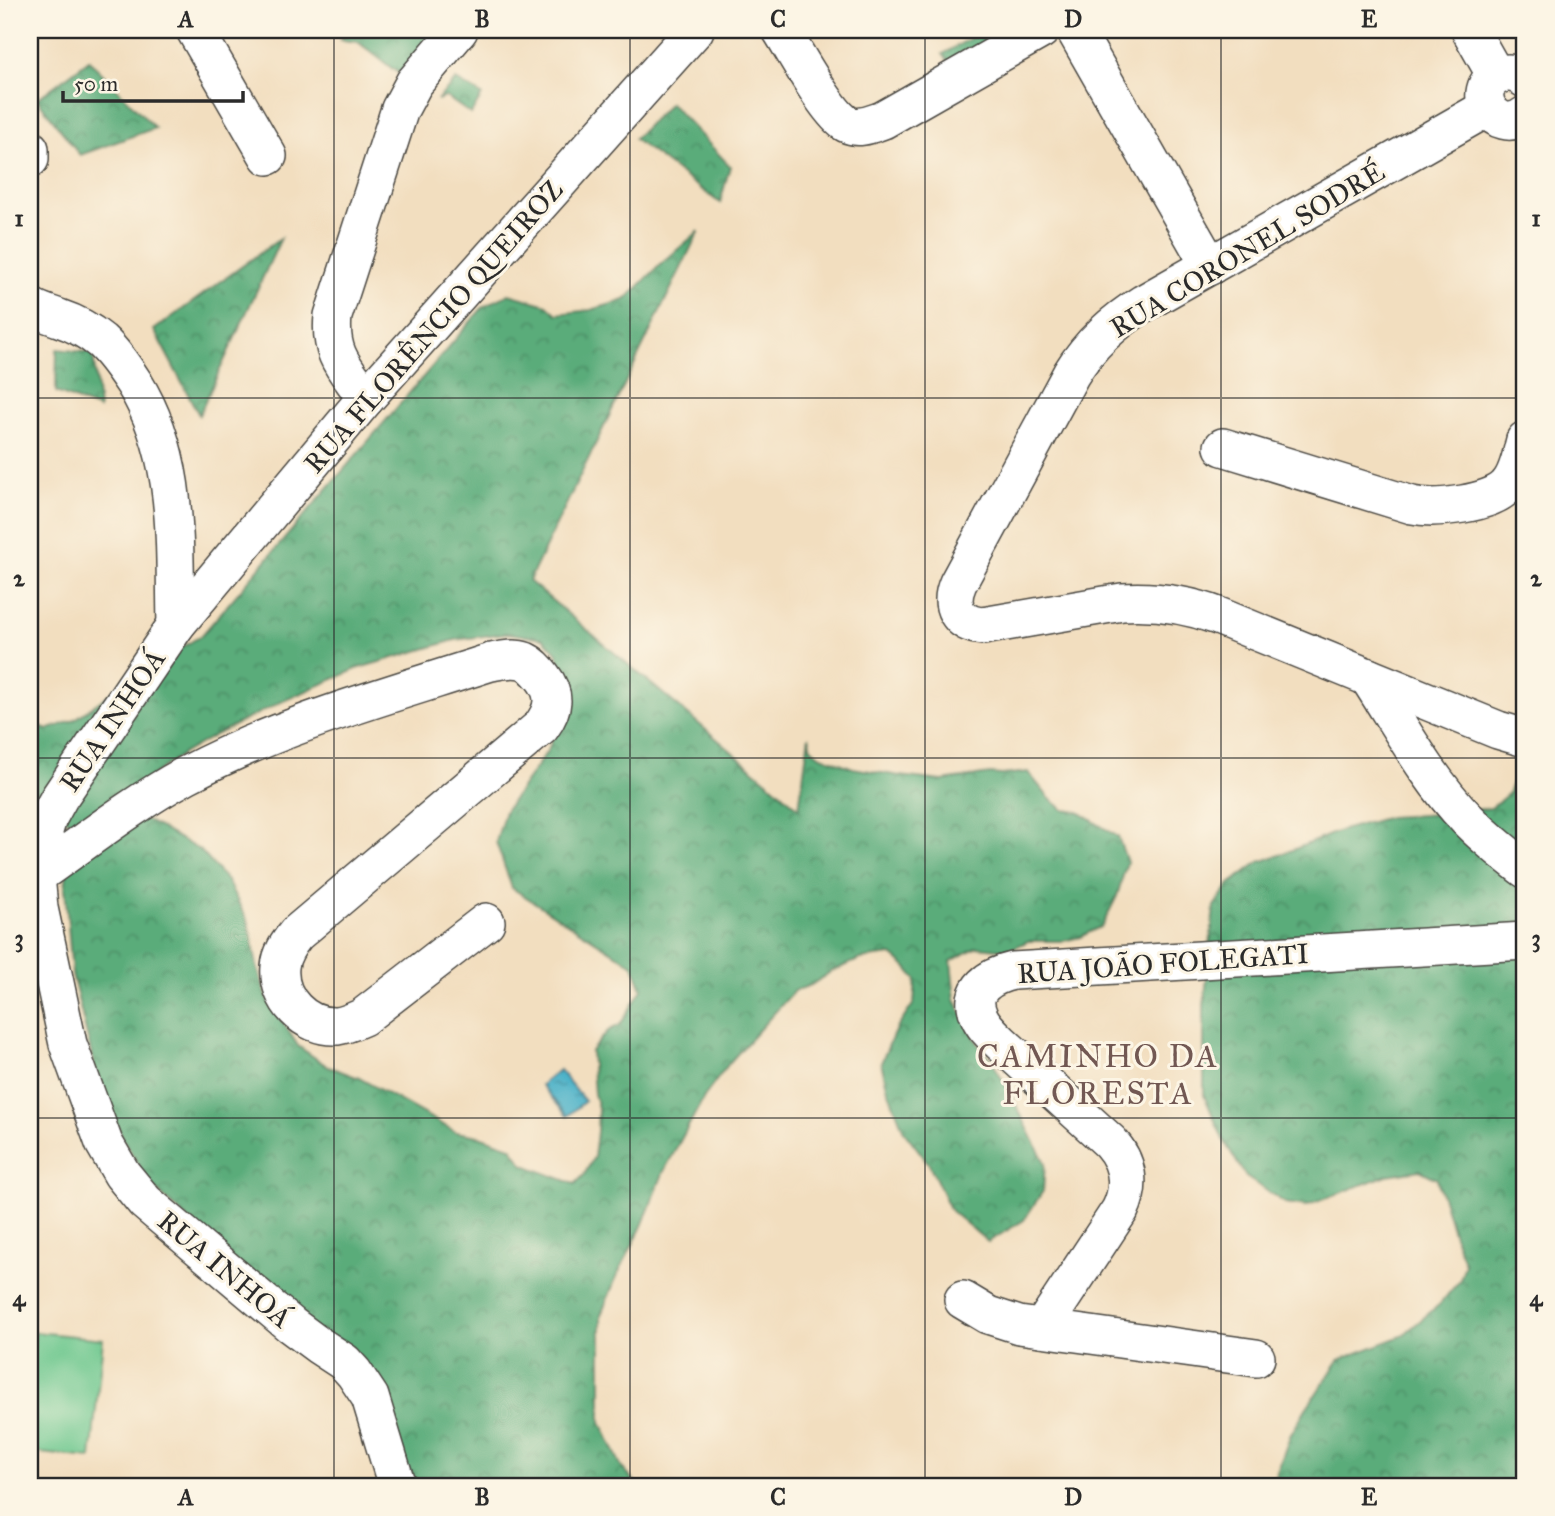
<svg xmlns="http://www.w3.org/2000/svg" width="1555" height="1516" viewBox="0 0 1555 1516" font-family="'IM FELL Great Primer',serif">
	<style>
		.forest { fill: url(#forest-crowns); stroke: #426c52; stroke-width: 2; fill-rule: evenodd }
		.park { fill: #6ec88f; stroke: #4c7a5d; stroke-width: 2 }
		.water { fill: url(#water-ripples); stroke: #3a6e7a; stroke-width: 2 }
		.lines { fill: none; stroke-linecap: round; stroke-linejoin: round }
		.minor-casing { stroke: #494641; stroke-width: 40 }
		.minor { stroke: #fff; stroke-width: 37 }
		.grid { fill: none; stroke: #2b2b2b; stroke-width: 2; stroke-opacity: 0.55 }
		.labels { text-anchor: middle; stroke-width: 6; stroke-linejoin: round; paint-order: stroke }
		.street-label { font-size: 28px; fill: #2b2b2b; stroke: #fcf5e5 }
		.quarter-label { font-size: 32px; letter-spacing: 2px; fill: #725853; stroke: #fcf5e5 }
		.neatline { fill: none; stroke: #2b2b2b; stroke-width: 2.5 }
		.grid-label { font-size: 23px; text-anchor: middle; font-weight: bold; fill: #2b2b2b }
	</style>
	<defs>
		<pattern id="forest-crowns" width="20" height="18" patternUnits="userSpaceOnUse" patternTransform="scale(1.75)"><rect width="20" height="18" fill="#5aac7a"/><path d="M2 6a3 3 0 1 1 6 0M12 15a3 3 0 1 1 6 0" fill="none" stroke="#4b8c64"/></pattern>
		<pattern id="water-ripples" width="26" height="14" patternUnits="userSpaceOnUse" patternTransform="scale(1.75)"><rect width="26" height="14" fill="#49b1c8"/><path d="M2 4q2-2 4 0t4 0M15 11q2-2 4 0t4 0" fill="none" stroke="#3d90a3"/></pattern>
	</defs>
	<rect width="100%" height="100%" fill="#fcf5e5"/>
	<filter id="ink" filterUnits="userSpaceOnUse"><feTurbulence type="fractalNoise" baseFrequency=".0143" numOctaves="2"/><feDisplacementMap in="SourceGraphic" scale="14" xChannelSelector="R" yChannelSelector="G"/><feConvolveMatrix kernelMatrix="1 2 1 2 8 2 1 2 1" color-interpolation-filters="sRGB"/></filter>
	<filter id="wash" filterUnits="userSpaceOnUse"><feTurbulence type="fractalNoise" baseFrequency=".00686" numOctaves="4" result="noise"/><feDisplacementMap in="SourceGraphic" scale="28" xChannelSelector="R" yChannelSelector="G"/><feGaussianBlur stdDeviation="1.57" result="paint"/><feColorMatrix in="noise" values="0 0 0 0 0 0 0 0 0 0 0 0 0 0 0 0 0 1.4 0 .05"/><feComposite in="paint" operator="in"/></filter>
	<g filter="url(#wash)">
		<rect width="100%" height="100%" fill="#f2debf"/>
		<g class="forest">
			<polygon points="349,30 440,30 402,76 358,42 340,40"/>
			<polygon points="985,30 1022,30 953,68 943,54"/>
			<polygon points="89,60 155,128 80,155 37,99"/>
			<polygon points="456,80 482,95 471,114 446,97 437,100"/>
			<polygon points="670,103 730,166 720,203 634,139"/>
			<path d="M699,231L529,581L799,808L809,736L811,748L819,755L853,768L900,776L942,781L990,774L1002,775L1028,772L1049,798L1064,810L1079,812L1118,837L1127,862L1117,896L1102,926L1080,937L1063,941H1028L1009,950L977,947L951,961L955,1000L982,1051L989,1056L1007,1087L1045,1163L1043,1191L1024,1220L988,1242L951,1211L929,1164L904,1131L888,1090L881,1063L894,1033L914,1003L916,979L906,967L892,955L861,959L832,971L811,985L794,991L730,1062L704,1097L664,1171L642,1226L616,1278L601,1315V1422L622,1468L638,1486H404L375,1393L149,1183L124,1141L97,1077L72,974L65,887L69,857L77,834L76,824L65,819L30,820V720L47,730L74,720L122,685L202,635L483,307L509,294L547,305L557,314L591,310L625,300L661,264ZM506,633L543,638L557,653L570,693L548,750L505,811L496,842L512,888L633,965L642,989L620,1025L608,1031L591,1051L594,1094L598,1108L597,1132L594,1157L584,1175L575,1184L524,1165L511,1147L479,1136L456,1132L359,1078L327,1066L298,1046L266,995L257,966L248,921L227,881L201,851L143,818L151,776L184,753L215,735L283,701L359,668L455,640Z"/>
			<polygon points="281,238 199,415 154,330"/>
			<polygon points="57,349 93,353 99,409 56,392"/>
			<polygon points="1525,759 1525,1486 1275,1486 1277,1472 1290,1436 1305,1410 1339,1360 1402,1336 1440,1304 1460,1280 1465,1264 1455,1239 1437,1179 1420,1170 1387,1175 1306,1206 1285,1203 1246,1177 1223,1139 1204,1095 1204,1006 1214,906 1230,884 1259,862 1280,855 1342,830 1389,817 1440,814 1491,808 1508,794 1515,776"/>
		</g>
		<polygon class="park" points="35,1332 103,1339 91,1458 30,1452 30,1382"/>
		<polygon class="water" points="559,1070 585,1101 567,1116 541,1085"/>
	</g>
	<g filter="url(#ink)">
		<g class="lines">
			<defs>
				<g id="minor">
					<polyline points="195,30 268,156"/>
					<path d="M781,30C794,50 828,114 847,124C859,130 871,124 883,120L1041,30"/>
					<polyline points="1075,30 1210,266"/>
					<polyline points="1470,30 1496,76"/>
					<path d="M1525,79C1517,73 1508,71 1499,75C1467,89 1495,138 1525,115"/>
					<path d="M1487,108L1144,303C1114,322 1090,343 1071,374L958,583C948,606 958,624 983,626L1122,602C1156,600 1186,604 1218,616L1498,730L1525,738"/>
					<polyline points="30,149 30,159"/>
					<path d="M30,306C39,312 49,314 59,318C74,323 89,331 101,341C114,353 124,368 134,383C180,457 174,541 176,625"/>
					<path d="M366,398C345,368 329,355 333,316L400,109L414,83L459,30"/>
					<path d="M1223,447L1412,505C1435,510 1491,504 1507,486C1518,475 1521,455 1525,440"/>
					<path d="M1368,677C1398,723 1429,780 1467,819C1485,838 1505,853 1525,869"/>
					<path d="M36,876C86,841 133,804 186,775C282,724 389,695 491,662C502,660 514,657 525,661C532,664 537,670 542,676C556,694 555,708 541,727L296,934C288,944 281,954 280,967C277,999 305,1028 337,1026C346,1025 354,1021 363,1017L486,922"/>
					<polyline points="963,1300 988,1315 1019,1325 1256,1358"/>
					<path d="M1042,1328L1120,1210C1132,1185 1128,1162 1110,1142L1000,1042C992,1034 983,1026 979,1016C967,989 991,976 1013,971L1525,941"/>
					<polyline points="397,1486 370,1397 354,1373 344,1362 318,1345 291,1325 145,1202 122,1174 104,1143 68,1044 39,908 36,876 38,851 48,818 59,798 176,625 366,398 695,30"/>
				</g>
			</defs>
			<use href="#minor" class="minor-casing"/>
			<use href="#minor" class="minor"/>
		</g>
	</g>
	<path class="grid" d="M334,30V1486M630,30V1486M925,30V1486M1221,30V1486M30,398H1525M30,758H1525M30,1118H1525"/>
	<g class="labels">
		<g class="street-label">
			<text transform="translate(1247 249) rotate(-31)" y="10">RUA CORONEL SODRÉ</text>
			<text transform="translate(433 326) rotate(-49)" y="10">RUA FLORÊNCIO QUEIROZ</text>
			<text transform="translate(112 720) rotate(-56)" y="10">RUA INHOÁ</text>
			<text transform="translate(1163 963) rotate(-4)" y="10">RUA JOÃO FOLEGATI</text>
			<text transform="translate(225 1269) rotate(40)" y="10">RUA INHOÁ</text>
		</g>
		<g class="quarter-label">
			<text x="1098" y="1067">CAMINHO DA<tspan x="1098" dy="37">FLORESTA</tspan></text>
		</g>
	</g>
	<rect width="1555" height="1516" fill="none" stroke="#fcf5e5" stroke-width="77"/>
	<path d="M63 91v10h180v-10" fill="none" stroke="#2b2b2b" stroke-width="3.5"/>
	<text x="74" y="91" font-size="21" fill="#2b2b2b" stroke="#fcf5e5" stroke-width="5" paint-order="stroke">50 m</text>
	<rect x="38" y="38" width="1478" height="1440" class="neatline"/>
	<g class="grid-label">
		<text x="186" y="27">A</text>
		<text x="482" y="27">B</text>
		<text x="778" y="27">C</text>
		<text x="1073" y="27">D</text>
		<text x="1369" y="27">E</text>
		<text x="19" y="226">1</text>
		<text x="1536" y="226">1</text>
		<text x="19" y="586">2</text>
		<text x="1536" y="586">2</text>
		<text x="19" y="946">3</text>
		<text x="1536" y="946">3</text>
		<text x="19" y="1306">4</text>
		<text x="1536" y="1306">4</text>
		<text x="186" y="1505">A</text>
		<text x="482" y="1505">B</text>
		<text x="778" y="1505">C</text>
		<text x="1073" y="1505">D</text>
		<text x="1369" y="1505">E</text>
	</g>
</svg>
